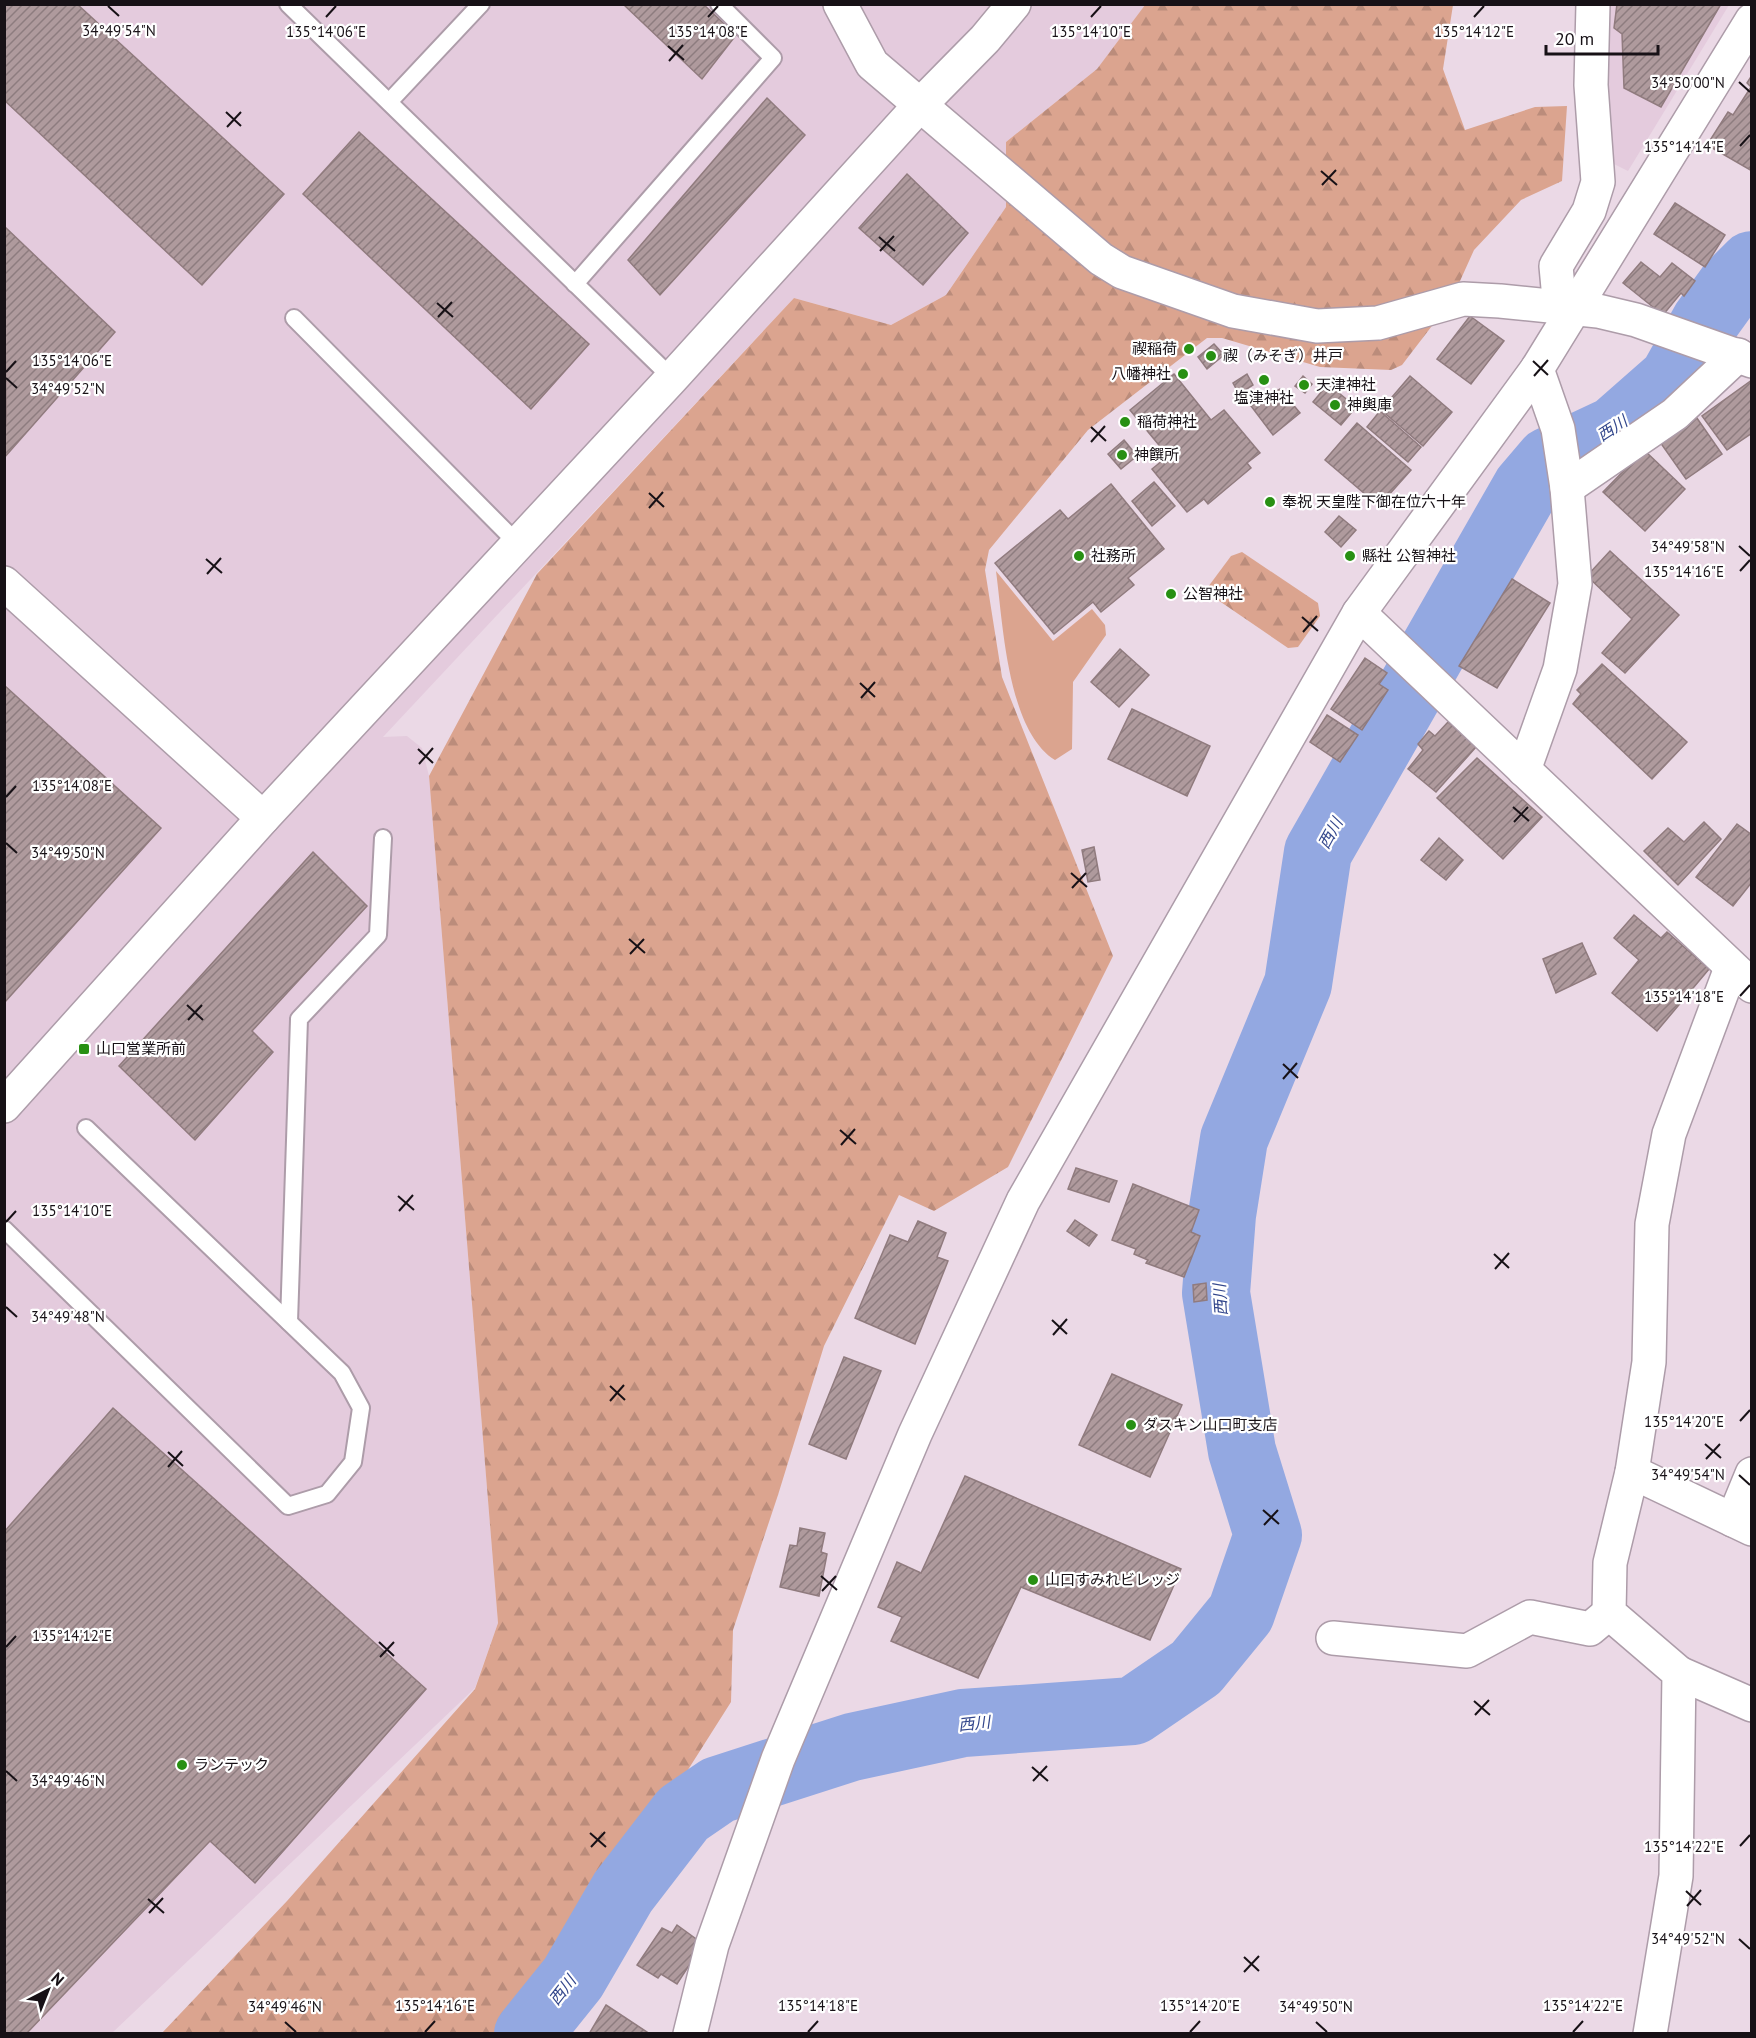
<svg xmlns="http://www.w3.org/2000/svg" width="1756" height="2038" viewBox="0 0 1756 2038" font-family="'PT Sans','Noto Sans JP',sans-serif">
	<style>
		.built { fill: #e4cbdd }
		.forest { fill: url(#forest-firs) }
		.garden { fill: #dba48f }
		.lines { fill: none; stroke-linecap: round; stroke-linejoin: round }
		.river { stroke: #93a8e1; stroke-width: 68 }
		.building { fill: url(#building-hatch); stroke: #907b7e; stroke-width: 1.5 }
		.lane-casing { stroke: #ad9ca9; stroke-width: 20 }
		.street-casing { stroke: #ad9ca9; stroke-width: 36 }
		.secondary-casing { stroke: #ad9ca9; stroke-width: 36 }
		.lane { stroke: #fff; stroke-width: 16 }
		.street { stroke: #fff; stroke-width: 33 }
		.secondary { stroke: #fff; stroke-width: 33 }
		.ticks { fill: none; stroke: #171116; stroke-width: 2 }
		.poi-dot { fill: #289013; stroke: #fff; stroke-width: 2 }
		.labels { text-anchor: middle; stroke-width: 4.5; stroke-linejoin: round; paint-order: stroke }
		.poi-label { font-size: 15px; fill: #171116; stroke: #fff; text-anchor: start }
		.water-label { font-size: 16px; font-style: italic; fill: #33478c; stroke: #fff }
		.ticks-label { font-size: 15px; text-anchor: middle; fill: #171116; stroke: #fff; stroke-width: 4.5; stroke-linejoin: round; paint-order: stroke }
	</style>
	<defs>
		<pattern id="forest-firs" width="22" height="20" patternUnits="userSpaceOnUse" patternTransform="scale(1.5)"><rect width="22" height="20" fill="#dba48f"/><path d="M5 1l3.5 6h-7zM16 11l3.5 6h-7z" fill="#bb8c7b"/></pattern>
		<pattern id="building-hatch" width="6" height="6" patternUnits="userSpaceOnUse" patternTransform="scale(1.5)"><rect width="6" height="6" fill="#af9a9d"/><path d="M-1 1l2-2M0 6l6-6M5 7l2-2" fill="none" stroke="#8d7c7f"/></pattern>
	</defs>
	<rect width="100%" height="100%" fill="#ebd9e6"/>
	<g class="built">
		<polygon points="5,5 1145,5 1097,69 1006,142 1006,207 946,295 891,325 794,298 383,737 407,736 422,748 429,776 498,1623 475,1688 112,2033 5,2034"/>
		<polygon points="1611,5 1729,5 1628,171 1612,163 1606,75"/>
	</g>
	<g class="forest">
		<polygon points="1145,5 1453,5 1443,69 1465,130 1535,107 1567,106 1562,181 1521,200 1474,250 1451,301 1402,365 1391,370 1320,367 1222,338 1207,338 1088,430 989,550 985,570 1002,677 1113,956 1008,1167 934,1211 899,1195 824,1346 778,1495 733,1630 731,1702 665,1806 611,1863 550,1962 499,2033 161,2034 287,1901 475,1689 498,1623 429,776 537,574 794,298 891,325 946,295 1006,207 1006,142 1097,69"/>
		<polygon points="1242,552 1318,603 1320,616 1298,647 1288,648 1212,596 1208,587 1231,556"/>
	</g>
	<path class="garden" d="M996,571L1053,641L1092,609L1105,625L1106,635L1073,682L1072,749L1055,760C1007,730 1003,623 996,571Z"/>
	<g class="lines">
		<polyline class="river" points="528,2034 573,1978 623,1892 683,1814 718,1790 852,1747 963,1723 1133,1711 1196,1668 1241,1613 1268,1535 1242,1451 1216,1293 1222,1215 1234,1139 1298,984 1318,852 1526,488 1549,461 1615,430 1673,379 1705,322 1731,286 1752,265"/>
	</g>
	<g class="building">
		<polygon points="4,4 77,4 284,194 202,285 4,100"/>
		<polygon points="623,4 703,4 736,35 702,79"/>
		<polygon points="1617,4 1721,4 1661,107 1624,88 1622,34 1614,28"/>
		<polygon points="1752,75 1752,171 1707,145 1728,112 1733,115 1751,87 1747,83"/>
		<polygon points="767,98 805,135 660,295 628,260"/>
		<polygon points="359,132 589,344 531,409 303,194"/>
		<polygon points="907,174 968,233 923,285 859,228"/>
		<polygon points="1675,203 1725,235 1705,267 1654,234"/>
		<polygon points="4,226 115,332 4,458 6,415"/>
		<polygon points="1641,262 1660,277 1672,263 1695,281 1684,296 1681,293 1663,315 1623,283"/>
		<polygon points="1470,316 1504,341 1471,384 1437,359"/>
		<polygon points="1214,344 1224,355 1207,369 1198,357"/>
		<polygon points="1174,374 1211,420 1224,410 1260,453 1247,463 1251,468 1208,504 1204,499 1187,512 1152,469 1168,456 1130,410"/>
		<polygon points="1247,374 1253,385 1239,394 1233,383"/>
		<polygon points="1303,376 1312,384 1305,393 1295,386"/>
		<polygon points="1410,376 1452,412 1423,446 1381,410"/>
		<polygon points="1752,380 1752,433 1727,450 1702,416"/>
		<polygon points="1328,384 1356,407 1341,425 1313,402"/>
		<polygon points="1280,389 1300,413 1273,435 1251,406"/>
		<polygon points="1380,411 1421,447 1408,462 1367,427"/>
		<polygon points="1692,411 1722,454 1686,479 1655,435"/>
		<polygon points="1357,423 1411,470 1379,506 1325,460"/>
		<polygon points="1124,440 1137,456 1121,469 1108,454"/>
		<polygon points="1644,450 1685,489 1645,531 1603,492"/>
		<polygon points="1154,482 1175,506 1152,526 1132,501"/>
		<polygon points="1111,484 1164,549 1128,578 1134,585 1101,612 1093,602 1054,634 995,563 1060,510 1068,519"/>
		<polygon points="1339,516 1356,530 1341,547 1325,532"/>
		<polygon points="1610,551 1679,615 1625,673 1602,653 1632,619 1587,576"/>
		<polygon points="1512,579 1550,603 1497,688 1459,666"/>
		<polygon points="1120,649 1149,675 1119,707 1091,682"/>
		<polygon points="1365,658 1387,673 1379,684 1388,690 1362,730 1331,709"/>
		<polygon points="1602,664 1687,742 1652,779 1573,704 1581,694 1577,690"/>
		<polygon points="4,685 161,828 4,1003"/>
		<polygon points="1132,709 1210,746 1187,796 1108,759"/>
		<polygon points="1327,715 1358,735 1340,762 1310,742"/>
		<polygon points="1448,722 1476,747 1436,792 1408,769 1423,750 1418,744 1429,731 1435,736"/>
		<polygon points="1477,758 1542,817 1503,859 1437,798"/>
		<polygon points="1704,822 1721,839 1678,885 1644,851 1668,828 1684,842"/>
		<polygon points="1737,824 1752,835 1752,882 1733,906 1696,877"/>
		<polygon points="1439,838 1463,860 1446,880 1421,860"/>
		<polygon points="1094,847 1100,880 1088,882 1082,850"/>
		<polygon points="313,852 367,906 252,1031 273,1052 195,1140 119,1066"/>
		<polygon points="1634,915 1661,938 1667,932 1709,969 1657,1031 1612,993 1639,960 1614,938"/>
		<polygon points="1582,943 1596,974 1556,993 1543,959"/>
		<polygon points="1076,1168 1117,1181 1109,1202 1068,1189"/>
		<polygon points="1133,1184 1199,1210 1191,1232 1200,1236 1184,1277 1146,1263 1148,1260 1134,1254 1136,1249 1112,1240"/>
		<polygon points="1075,1220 1097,1235 1089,1246 1067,1231"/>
		<polygon points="918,1221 946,1233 937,1257 948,1261 915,1344 855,1318 890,1235 908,1242"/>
		<polygon points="1206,1283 1207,1300 1194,1302 1193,1285"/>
		<polygon points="844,1357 881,1371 846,1459 809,1444"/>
		<polygon points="1112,1374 1182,1405 1150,1477 1079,1445"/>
		<polygon points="113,1408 426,1689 255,1883 210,1841 26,2034 4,2034 4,1532"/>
		<polygon points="965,1476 1181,1569 1150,1640 1021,1587 978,1678 891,1641 902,1617 878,1607 897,1562 921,1573"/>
		<polygon points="800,1528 825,1533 821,1552 827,1554 819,1596 780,1587 790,1545 797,1546"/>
		<polygon points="677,1925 703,1944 677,1984 661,1974 658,1978 637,1965 662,1928 672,1933"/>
		<polygon points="606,2005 650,2034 589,2034"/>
	</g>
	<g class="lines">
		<defs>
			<g id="lane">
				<polyline points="288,4 672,378"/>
				<polyline points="389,102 481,4"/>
				<polyline points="575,284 773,58 719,4"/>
				<polyline points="294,318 519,545"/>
				<polyline points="4,1229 288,1506 327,1494 353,1462 361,1408 342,1373 86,1128"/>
				<polyline points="289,1322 299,1019 378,935 383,838"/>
			</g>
			<g id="street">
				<polyline points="840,4 872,64 1101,259 1122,272 1233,311 1317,326 1378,323 1463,299 1500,301 1598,311 1636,320 1752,361"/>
				<polyline points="1573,308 1558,288 1556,266 1589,211 1598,182 1591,85 1593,4"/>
				<polyline points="1567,488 1675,414 1738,355"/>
				<polyline points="1359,613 1752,986"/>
				<polyline points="1524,770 1560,669 1575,584 1567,488 1558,429 1537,369"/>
				<polyline points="1632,1472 1752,1529"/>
				<polyline points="1733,1520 1752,1474"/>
				<polyline points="1333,1638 1467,1651 1530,1617 1590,1629 1609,1613"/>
				<polyline points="1679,1673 1752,1705"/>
				<polyline points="1650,2034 1676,1876 1679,1673 1609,1613 1610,1563 1632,1472 1649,1362 1652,1224 1669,1134 1731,968"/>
			</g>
			<g id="secondary">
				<polyline points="4,583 263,818"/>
				<polyline points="4,1106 263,818 672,378 920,105 985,39 1014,4"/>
				<polyline points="690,2034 712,1945 778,1759 915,1434 1023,1201 1359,613 1537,369 1752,20"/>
			</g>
		</defs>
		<use href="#lane" class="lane-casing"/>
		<use href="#street" class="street-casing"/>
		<use href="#secondary" class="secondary-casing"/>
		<use href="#lane" class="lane"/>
		<use href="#street" class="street"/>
		<use href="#secondary" class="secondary"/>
	</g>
	<path class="ticks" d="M108,6L119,16M326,17L336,6M708,17L718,6M1091,17L1101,6M1474,17L1484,6M668,46L684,60M669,61L683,45M1739,82L1750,92M226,112L241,126M227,127L241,112M1740,146L1750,135M1321,171L1337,185M1322,185L1336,170M879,237L895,251M880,251L894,236M437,303L453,317M438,317L452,302M1533,361L1548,375M6,372L16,361M1534,376L1548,360M6,378L17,388M1091,427L1106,441M1091,442L1105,426M649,493L664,507M649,508L663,492M1739,546L1750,556M206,559L222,573M1740,571L1750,560M207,574L221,558M1302,617L1318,631M1303,632L1317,616M860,683L875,697M861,698L875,682M418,749L433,763M419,764L433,748M6,797L16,786M1513,807L1529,821M1514,822L1528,807M6,843L17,853M1071,873L1087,887M1072,888L1086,873M629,939L645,953M630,954L644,939M1740,996L1750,985M187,1005L203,1020M188,1020L202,1005M1283,1064L1298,1078M1283,1079L1297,1063M840,1130L856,1144M841,1145L855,1129M398,1196L414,1210M399,1211L413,1195M6,1222L16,1211M1494,1254L1509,1268M1495,1269L1509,1253M6,1307L17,1317M1052,1320L1067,1334M1053,1335L1067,1319M610,1386L625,1400M610,1401L624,1385M1740,1421L1750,1410M1705,1444L1721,1458M168,1452L183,1466M1706,1459L1720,1444M168,1467L182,1451M1739,1475L1750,1485M1263,1510L1279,1524M1264,1525L1278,1510M821,1576L837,1590M822,1591L836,1576M379,1642L394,1656M6,1647L16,1636M380,1657L394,1642M1474,1701L1490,1715M1475,1715L1489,1700M1032,1767L1048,1781M6,1771L17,1781M1033,1781L1047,1766M590,1833L606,1847M1740,1846L1750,1835M591,1847L605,1832M1686,1891L1701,1905M148,1899L164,1913M1687,1906L1701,1890M149,1913L163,1898M1739,1939L1750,1949M1244,1957L1259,1971M1244,1972L1259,1956M285,2022L296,2032M1316,2022L1327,2032M425,2032L435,2021M808,2032L818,2021M1190,2032L1200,2021M1573,2032L1583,2021"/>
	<g class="poi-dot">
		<circle cx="1189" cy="349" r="6"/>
		<circle cx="1211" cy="356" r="6"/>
		<circle cx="1183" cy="374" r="6"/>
		<circle cx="1264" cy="380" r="6"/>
		<circle cx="1304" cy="385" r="6"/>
		<circle cx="1335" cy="405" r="6"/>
		<circle cx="1125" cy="422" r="6"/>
		<circle cx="1122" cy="455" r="6"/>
		<circle cx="1270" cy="502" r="6"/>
		<circle cx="1079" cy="556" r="6"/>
		<circle cx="1350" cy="556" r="6"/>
		<circle cx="1171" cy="594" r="6"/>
		<rect x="78" y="1043" width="12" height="12" rx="3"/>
		<circle cx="1131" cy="1425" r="6"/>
		<circle cx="1033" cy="1580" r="6"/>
		<circle cx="182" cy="1765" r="6"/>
	</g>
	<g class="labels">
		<g class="poi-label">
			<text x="1177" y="354" text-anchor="end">禊稲荷</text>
			<text x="1223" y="361">禊（みそぎ）井戸</text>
			<text x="1171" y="379" text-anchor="end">八幡神社</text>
			<text x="1316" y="390">天津神社</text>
			<text x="1264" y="403" text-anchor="middle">塩津神社</text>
			<text x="1347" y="410">神輿庫</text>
			<text x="1137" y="427">稲荷神社</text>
			<text x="1134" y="460">神饌所</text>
			<text x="1282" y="507">奉祝 天皇陛下御在位六十年</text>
			<text x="1091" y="561">社務所</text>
			<text x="1362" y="561">縣社 公智神社</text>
			<text x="1183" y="599">公智神社</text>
			<text x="96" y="1054">山口営業所前</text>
			<text x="1143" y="1430">ダスキン山口町支店</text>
			<text x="1045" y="1585">山口すみれビレッジ</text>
			<text x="194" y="1770">ランテック</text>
		</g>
		<g class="water-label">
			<text transform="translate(1612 428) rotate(-33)" y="6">西川</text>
			<text transform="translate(1330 833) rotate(-61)" y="6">西川</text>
			<text transform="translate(1220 1300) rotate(-94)" y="6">西川</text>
			<text transform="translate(974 1723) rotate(-6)" y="6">西川</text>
			<text transform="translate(562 1990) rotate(-52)" y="6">西川</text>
		</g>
	</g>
	<g class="ticks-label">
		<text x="119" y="36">34°49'54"N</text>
		<text x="326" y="37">135°14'06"E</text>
		<text x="1091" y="37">135°14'10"E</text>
		<text x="1474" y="37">135°14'12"E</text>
		<text x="708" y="37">135°14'08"E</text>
		<text x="1688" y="88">34°50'00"N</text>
		<text x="1684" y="152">135°14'14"E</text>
		<text x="72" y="366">135°14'06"E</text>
		<text x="68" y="394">34°49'52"N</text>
		<text x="1688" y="552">34°49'58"N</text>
		<text x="1684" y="577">135°14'16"E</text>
		<text x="72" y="791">135°14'08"E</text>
		<text x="68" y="858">34°49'50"N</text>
		<text x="1684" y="1002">135°14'18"E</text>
		<text x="72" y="1216">135°14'10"E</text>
		<text x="68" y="1322">34°49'48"N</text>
		<text x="1684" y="1427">135°14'20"E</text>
		<text x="1688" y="1480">34°49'54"N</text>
		<text x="72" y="1641">135°14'12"E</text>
		<text x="68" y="1786">34°49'46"N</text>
		<text x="1684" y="1852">135°14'22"E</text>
		<text x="1688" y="1944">34°49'52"N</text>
		<text x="435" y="2011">135°14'16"E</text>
		<text x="818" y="2011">135°14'18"E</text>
		<text x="1200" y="2011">135°14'20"E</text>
		<text x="1583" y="2011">135°14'22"E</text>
		<text x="285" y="2012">34°49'46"N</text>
		<text x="1316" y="2012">34°49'50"N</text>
	</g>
	<rect width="1756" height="2038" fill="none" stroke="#171116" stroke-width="12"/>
	<g transform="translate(48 1990) rotate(42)" stroke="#ffffff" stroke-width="4.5" paint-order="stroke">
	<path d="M0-4.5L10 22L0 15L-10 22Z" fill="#171116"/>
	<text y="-9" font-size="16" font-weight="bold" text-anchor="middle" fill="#171116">N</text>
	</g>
	<path d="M1546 45v9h112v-9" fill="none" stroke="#171116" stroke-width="3"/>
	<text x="1555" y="45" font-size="18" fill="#171116" stroke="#ffffff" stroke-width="4.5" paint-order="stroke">20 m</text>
</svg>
